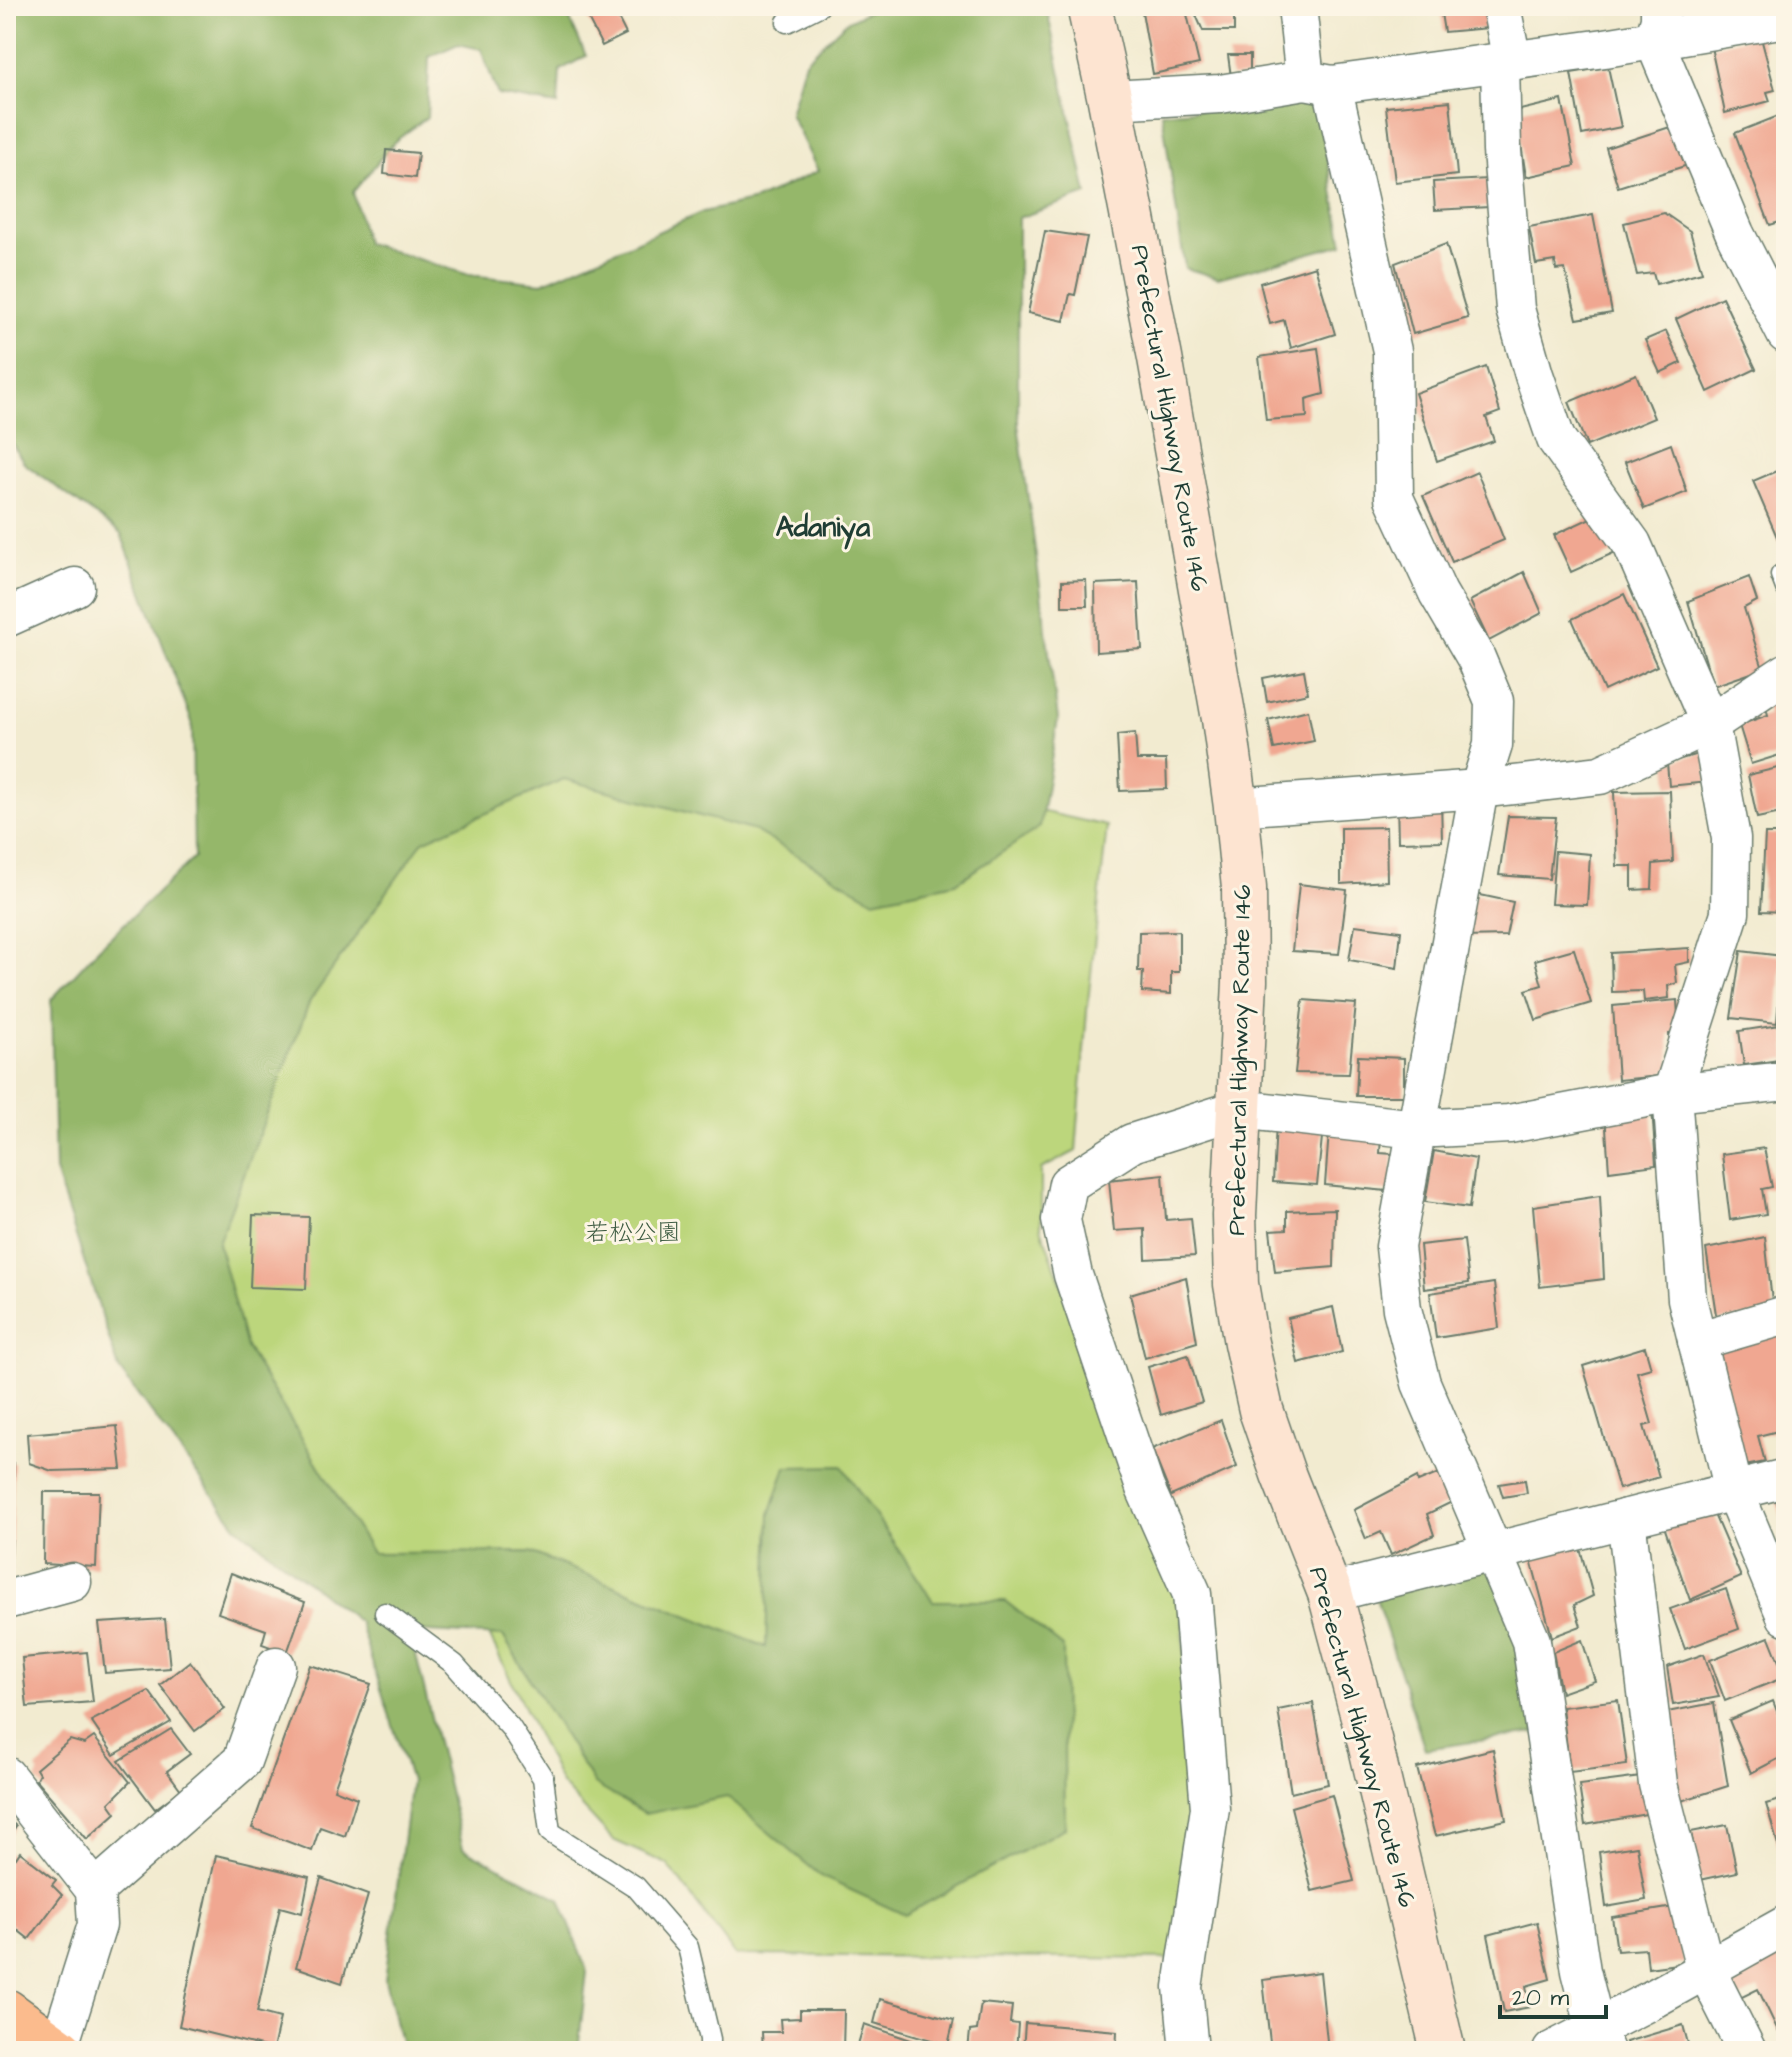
<svg xmlns="http://www.w3.org/2000/svg" width="1792" height="2057" viewBox="0 0 1792 2057" font-family="'Architects Daughter','Klee One',sans-serif">
	<style>
		.green { fill: #bcd67b; stroke: #6e8a58; stroke-width: 2 }
		.forest { fill: #95b76b; stroke: #5a7a50; stroke-width: 2 }
		.building { fill: #f0a791 }
		.lines { fill: none; stroke-linecap: round; stroke-linejoin: round }
		.service-casing { stroke: #697a6b; stroke-width: 23 }
		.minor-casing { stroke: #697a6b; stroke-width: 41 }
		.secondary-casing { stroke: #697a6b; stroke-width: 47 }
		.primary-casing { stroke: #697a6b; stroke-width: 47 }
		.service { stroke: #fff; stroke-width: 20 }
		.minor { stroke: #fff; stroke-width: 38 }
		.secondary { stroke: #fde4d1; stroke-width: 44 }
		.primary { stroke: #fbbb8d; stroke-width: 44 }
		.labels { text-anchor: middle; stroke-width: 6; stroke-linejoin: round; paint-order: stroke }
		.street-label { font-size: 24px; fill: #1f3d34; stroke: #fcf5e5 }
		.park-label { font-size: 24px; fill: #3e5c42; stroke: #fcf5e5 }
		.quarter-label { font-size: 28px; font-weight: bold; fill: #1f3d34; stroke: #fcf5e5 }
	</style>
	<rect width="100%" height="100%" fill="#fcf5e5"/>
	<filter id="ink" filterUnits="userSpaceOnUse"><feTurbulence type="fractalNoise" baseFrequency=".0125" numOctaves="2"/><feDisplacementMap in="SourceGraphic" scale="16" xChannelSelector="R" yChannelSelector="G"/><feConvolveMatrix kernelMatrix="1 2 1 2 8 2 1 2 1" color-interpolation-filters="sRGB"/></filter>
	<filter id="wash" filterUnits="userSpaceOnUse"><feTurbulence type="fractalNoise" baseFrequency=".006" numOctaves="4" result="noise"/><feDisplacementMap in="SourceGraphic" scale="32" xChannelSelector="R" yChannelSelector="G"/><feGaussianBlur stdDeviation="1.8" result="paint"/><feColorMatrix in="noise" values="0 0 0 0 0 0 0 0 0 0 0 0 0 0 0 0 0 1.4 0 .05"/><feComposite in="paint" operator="in"/></filter>
	<g filter="url(#wash)">
		<rect width="100%" height="100%" fill="#f2ebd0"/>
		<polygon class="green" points="343,655 1107,826 1087,1011 1076,1151 1041,1169 1041,1228 1140,1499 1179,1552 1191,1784 1175,1959 736,1955 667,1864 613,1840 561,1784 475,1606 358,1577 284,1452 199,1236"/>
		<g class="forest">
			<polygon points="6,6 564,6 586,56 560,70 558,105 498,95 481,49 458,44 429,57 427,117 394,142 353,192 366,243 469,275 542,283 703,212 756,200 818,171 790,114 805,61 846,22 879,6 1046,6 1087,194 1018,218 1018,424 1058,719 1040,827 956,883 874,900 755,831 564,779 423,841 310,1001 218,1243 246,1347 372,1553 530,1552 766,1647 770,1514 786,1467 842,1466 933,1601 1005,1601 1063,1647 1065,1828 905,1915 822,1877 727,1797 645,1814 594,1784 503,1636 410,1631 463,1848 560,1899 587,1972 578,2051 422,2051 401,2045 385,1980 411,1781 359,1622 236,1526 119,1369 55,1171 51,1000 99,948 194,858 192,722 121,534 25,464 6,434"/>
			<polygon points="1316,99 1343,244 1218,278 1185,268 1162,113"/>
			<polygon points="1488,1559 1524,1645 1535,1733 1425,1749 1374,1592"/>
		</g>
		<g id="blocks">
			<g class="building">
				<polygon points="604,6 612,6 626,34 602,46 586,15"/>
				<polygon points="1141,6 1185,6 1199,64 1153,74"/>
				<polygon points="1192,6 1234,6 1234,31 1203,31"/>
				<polygon points="1312,6 1351,6 1352,8 1313,14"/>
				<polygon points="1430,6 1486,6 1488,28 1444,32 1441,13 1431,14"/>
				<polygon points="1674,6 1760,6 1760,8 1675,16"/>
				<polygon points="1760,34 1775,90 1767,92 1770,101 1725,113 1711,47"/>
				<polygon points="1228,55 1250,55 1250,76 1231,77"/>
				<polygon points="1608,67 1621,127 1582,135 1571,73"/>
				<polygon points="1562,100 1575,166 1526,177 1516,111"/>
				<polygon points="1450,101 1457,175 1395,182 1386,107"/>
				<polygon points="1786,113 1786,220 1770,225 1735,133"/>
				<polygon points="1679,124 1691,164 1618,187 1606,148"/>
				<polygon points="386,150 418,153 415,178 384,174"/>
				<polygon points="1488,179 1489,207 1435,210 1433,182"/>
				<polygon points="1664,213 1690,231 1702,272 1656,284 1653,273 1637,275 1624,223"/>
				<polygon points="1593,215 1612,313 1577,319 1565,269 1556,270 1555,261 1536,264 1529,227"/>
				<polygon points="1045,231 1087,237 1075,295 1070,294 1064,321 1028,313"/>
				<polygon points="1446,244 1468,318 1413,334 1395,263"/>
				<polygon points="1315,266 1335,334 1291,348 1284,320 1270,324 1260,283"/>
				<polygon points="1722,297 1756,369 1708,392 1676,319"/>
				<polygon points="1666,331 1681,363 1660,373 1645,340"/>
				<polygon points="1318,348 1324,394 1306,399 1307,417 1266,420 1259,357"/>
				<polygon points="1486,367 1500,412 1486,417 1494,441 1437,461 1415,393"/>
				<polygon points="1636,374 1654,418 1587,446 1569,402"/>
				<polygon points="1671,444 1687,492 1644,509 1625,462"/>
				<polygon points="1786,467 1786,558 1753,481"/>
				<polygon points="1477,472 1504,540 1452,562 1423,496"/>
				<polygon points="1601,513 1618,551 1571,572 1554,535"/>
				<polygon points="1524,572 1542,613 1489,641 1470,601"/>
				<polygon points="1749,577 1757,601 1744,608 1763,669 1713,686 1688,601"/>
				<polygon points="1086,580 1087,606 1062,606 1062,581"/>
				<polygon points="1138,582 1142,649 1096,652 1095,584"/>
				<polygon points="1624,594 1657,666 1604,691 1572,619"/>
				<polygon points="1304,670 1308,693 1267,702 1263,678"/>
				<polygon points="1786,696 1786,753 1751,764 1739,725 1768,715 1765,703"/>
				<polygon points="1308,710 1314,741 1274,749 1268,720"/>
				<polygon points="1135,733 1137,760 1166,760 1167,789 1120,791 1117,735"/>
				<polygon points="1705,752 1708,782 1669,786 1667,763"/>
				<polygon points="1786,766 1786,812 1757,818 1748,775"/>
				<polygon points="1670,791 1673,862 1653,864 1652,889 1632,890 1632,866 1617,866 1614,792"/>
				<polygon points="1441,797 1442,841 1398,842 1397,799"/>
				<polygon points="1508,816 1556,817 1549,879 1499,875"/>
				<polygon points="1386,827 1387,881 1341,884 1341,828"/>
				<polygon points="1765,834 1786,834 1786,912 1761,911"/>
				<polygon points="1555,851 1590,854 1587,905 1551,904"/>
				<polygon points="1299,884 1347,890 1339,954 1292,951"/>
				<polygon points="1471,893 1513,902 1506,936 1463,937"/>
				<polygon points="1355,925 1401,931 1397,968 1349,960"/>
				<polygon points="1179,931 1179,972 1171,972 1171,994 1142,992 1143,971 1138,971 1139,932"/>
				<polygon points="1689,948 1689,962 1675,965 1677,983 1668,986 1669,998 1644,1001 1643,991 1612,992 1611,953"/>
				<polygon points="1574,949 1591,1003 1536,1020 1526,990 1542,985 1535,960"/>
				<polygon points="1741,951 1782,956 1777,1023 1731,1018"/>
				<polygon points="1303,1000 1356,1004 1349,1074 1295,1073"/>
				<polygon points="1677,1000 1679,1033 1669,1034 1670,1067 1660,1076 1618,1080 1613,1006"/>
				<polygon points="1786,1024 1786,1059 1744,1065 1739,1031"/>
				<polygon points="1358,1056 1404,1058 1404,1096 1356,1096"/>
				<polygon points="1652,1108 1656,1165 1609,1171 1605,1114"/>
				<polygon points="1276,1123 1323,1128 1317,1185 1273,1182"/>
				<polygon points="1329,1131 1381,1136 1380,1153 1393,1154 1392,1169 1398,1192 1325,1185"/>
				<polygon points="1764,1148 1772,1187 1762,1189 1766,1214 1730,1220 1722,1154"/>
				<polygon points="1434,1151 1476,1159 1469,1208 1425,1202"/>
				<polygon points="1163,1174 1166,1220 1191,1218 1195,1256 1146,1259 1145,1229 1114,1231 1109,1180"/>
				<polygon points="1600,1196 1604,1279 1540,1287 1533,1206"/>
				<polygon points="1335,1209 1334,1267 1275,1272 1270,1230 1287,1229 1287,1211"/>
				<polygon points="253,1215 309,1217 306,1289 250,1287"/>
				<polygon points="1765,1237 1773,1311 1717,1321 1706,1249"/>
				<polygon points="1464,1240 1469,1283 1424,1289 1420,1245"/>
				<polygon points="1186,1277 1197,1342 1145,1358 1130,1294"/>
				<polygon points="1494,1283 1499,1328 1436,1338 1430,1293"/>
				<polygon points="1333,1307 1342,1352 1298,1363 1288,1318"/>
				<polygon points="1783,1334 1786,1347 1786,1429 1758,1436 1765,1462 1745,1466 1717,1351"/>
				<polygon points="1645,1347 1651,1368 1637,1372 1652,1424 1644,1426 1659,1477 1619,1489 1583,1366"/>
				<polygon points="1188,1355 1202,1402 1161,1415 1148,1367"/>
				<polygon points="1221,1420 1237,1467 1171,1496 1152,1449"/>
				<polygon points="117,1426 122,1469 52,1471 29,1463 27,1434"/>
				<polygon points="6,1463 14,1463 11,1558 6,1558"/>
				<polygon points="1442,1472 1454,1501 1427,1514 1434,1535 1391,1555 1381,1532 1366,1539 1354,1510 1417,1477 1418,1482"/>
				<polygon points="1525,1480 1527,1493 1503,1497 1499,1484"/>
				<polygon points="1786,1489 1786,1530 1785,1530 1774,1492"/>
				<polygon points="44,1492 99,1492 96,1567 43,1564"/>
				<polygon points="1710,1505 1741,1577 1690,1600 1660,1515"/>
				<polygon points="1578,1541 1593,1596 1574,1605 1581,1626 1552,1637 1530,1556"/>
				<polygon points="231,1573 305,1602 287,1653 262,1644 266,1630 218,1613"/>
				<polygon points="1726,1589 1739,1629 1685,1649 1670,1609"/>
				<polygon points="165,1619 170,1668 105,1673 99,1623"/>
				<polygon points="1769,1637 1785,1677 1725,1701 1710,1660"/>
				<polygon points="1582,1640 1595,1681 1561,1693 1553,1652"/>
				<polygon points="87,1652 93,1702 27,1707 22,1658"/>
				<polygon points="1704,1654 1719,1697 1673,1705 1667,1667"/>
				<polygon points="190,1661 225,1709 195,1731 160,1685"/>
				<polygon points="310,1665 371,1684 334,1789 357,1798 345,1836 320,1827 312,1851 252,1828"/>
				<polygon points="149,1691 171,1722 114,1755 91,1721"/>
				<polygon points="1618,1700 1627,1765 1570,1772 1562,1707"/>
				<polygon points="1773,1701 1786,1735 1786,1755 1751,1773 1729,1720"/>
				<polygon points="1313,1703 1328,1784 1291,1793 1278,1710"/>
				<polygon points="1714,1703 1728,1786 1678,1802 1667,1712"/>
				<polygon points="171,1729 190,1754 167,1771 181,1790 155,1809 119,1761"/>
				<polygon points="94,1737 130,1782 109,1803 116,1813 87,1839 36,1780 39,1774 36,1769 70,1740 84,1744"/>
				<polygon points="1493,1749 1506,1820 1435,1836 1417,1768"/>
				<polygon points="1649,1776 1652,1813 1585,1825 1579,1785"/>
				<polygon points="1332,1795 1354,1881 1312,1891 1291,1807"/>
				<polygon points="1786,1798 1786,1854 1781,1855 1766,1804"/>
				<polygon points="6,1818 16,1826 6,1841"/>
				<polygon points="1727,1825 1737,1872 1700,1880 1691,1832"/>
				<polygon points="1637,1846 1646,1900 1606,1907 1599,1852"/>
				<polygon points="7,1852 16,1858 20,1852 56,1880 52,1885 62,1895 29,1939 6,1921"/>
				<polygon points="216,1855 309,1877 302,1913 280,1907 257,2012 280,2018 273,2049 179,2026"/>
				<polygon points="321,1878 368,1895 342,1983 296,1967"/>
				<polygon points="1674,1907 1684,1963 1648,1968 1646,1949 1617,1951 1612,1917"/>
				<polygon points="1537,1922 1550,1979 1526,1986 1530,2007 1504,2012 1488,1935"/>
				<polygon points="1786,1936 1786,2032 1780,2035 1758,1989 1736,2000 1721,1968"/>
				<polygon points="1320,1972 1328,2051 1271,2051 1263,1980"/>
				<polygon points="880,1999 954,2020 948,2045 874,2023"/>
				<polygon points="981,2003 1012,2006 1010,2023 1018,2024 1016,2051 968,2051 970,2031 977,2030"/>
				<polygon points="800,2010 844,2010 843,2051 763,2051 762,2032 781,2032 780,2019 800,2018"/>
				<polygon points="1025,2023 1117,2031 1116,2051 1023,2051"/>
				<polygon points="864,2024 931,2047 930,2051 856,2051"/>
				<polygon points="1683,2025 1690,2051 1628,2051 1626,2042"/>
			</g>
		</g>
	</g>
	<g filter="url(#ink)">
		<use href="#blocks" fill-opacity="0" stroke="#697a6b" stroke-width="2"/>
		<g class="lines">
			<defs>
				<g id="service">
					<polyline points="787,22 819,6"/>
					<polyline points="1781,575 1786,588"/>
					<polyline points="385,1613 454,1664 510,1727 543,1778 550,1832 636,1887 688,1947 710,2039 710,2051"/>
				</g>
				<g id="minor">
					<polyline points="1297,6 1305,80 1332,85 1605,48 1786,18"/>
					<polyline points="1501,6 1512,61"/>
					<polyline points="1660,6 1660,19 1654,40 1735,234 1786,334"/>
					<polyline points="1500,62 1502,151 1515,309 1534,375 1556,439 1632,544 1710,724 1731,838 1730,913 1672,1093 1687,1299 1734,1491 1786,1616"/>
					<polyline points="1332,85 1392,351 1394,498 1438,593 1476,658 1494,701 1493,745 1479,789 1395,1247 1402,1309 1421,1383 1531,1641 1581,1971 1596,2030 1605,2051"/>
					<polyline points="1110,100 1220,94 1305,80"/>
					<polyline points="6,618 75,587"/>
					<polyline points="1236,807 1479,789 1600,775 1710,724 1786,673"/>
					<polyline points="1697,1341 1786,1315"/>
					<polyline points="1626,1518 1658,1784 1705,1968 1747,2051"/>
					<polyline points="1330,1593 1786,1478"/>
					<polyline points="6,1600 72,1582"/>
					<polyline points="6,1776 95,1890"/>
					<polyline points="58,2049 97,1925 95,1890 242,1761 276,1666"/>
					<polyline points="1189,2051 1183,1987 1210,1808 1192,1594 1145,1488 1073,1275 1061,1220 1068,1184 1132,1143 1239,1109 1416,1129 1509,1124 1672,1093 1786,1081"/>
					<polyline points="1552,2051 1653,1999 1786,1925"/>
				</g>
				<polyline id="secondary" points="1089,6 1110,100 1160,358 1224,719 1236,807 1244,888 1245,981 1234,1215 1236,1284 1246,1343 1261,1410 1283,1474 1330,1593 1369,1739 1443,2051"/>
				<polyline id="primary" points="6,2011 61,2051"/>
			</defs>
			<use href="#service" class="service-casing"/>
			<use href="#minor" class="minor-casing"/>
			<use href="#secondary" class="secondary-casing"/>
			<use href="#primary" class="primary-casing"/>
			<use href="#service" class="service"/>
			<use href="#minor" class="minor"/>
			<use href="#secondary" class="secondary"/>
			<use href="#primary" class="primary"/>
		</g>
	</g>
	<g class="labels">
		<g class="street-label">
			<text transform="translate(1170 418) rotate(80)" y="8">Prefectural Highway Route 146</text>
			<text transform="translate(1239 1060) rotate(-89)" y="8">Prefectural Highway Route 146</text>
			<text transform="translate(1363 1737) rotate(75)" y="8">Prefectural Highway Route 146</text>
		</g>
		<g class="park-label">
			<text x="633" y="1240">若松公園</text>
		</g>
		<g class="quarter-label">
			<text x="823" y="536">Adaniya</text>
		</g>
	</g>
	<rect width="1792" height="2057" fill="none" stroke="#fcf5e5" stroke-width="32"/>
	<path d="M1500 2005v12h106v-12" fill="none" stroke="#1f3d34" stroke-width="4"/>
	<text x="1512" y="2005" font-size="24" fill="#1f3d34" stroke="#fcf5e5" stroke-width="6" paint-order="stroke">20 m</text>
</svg>
